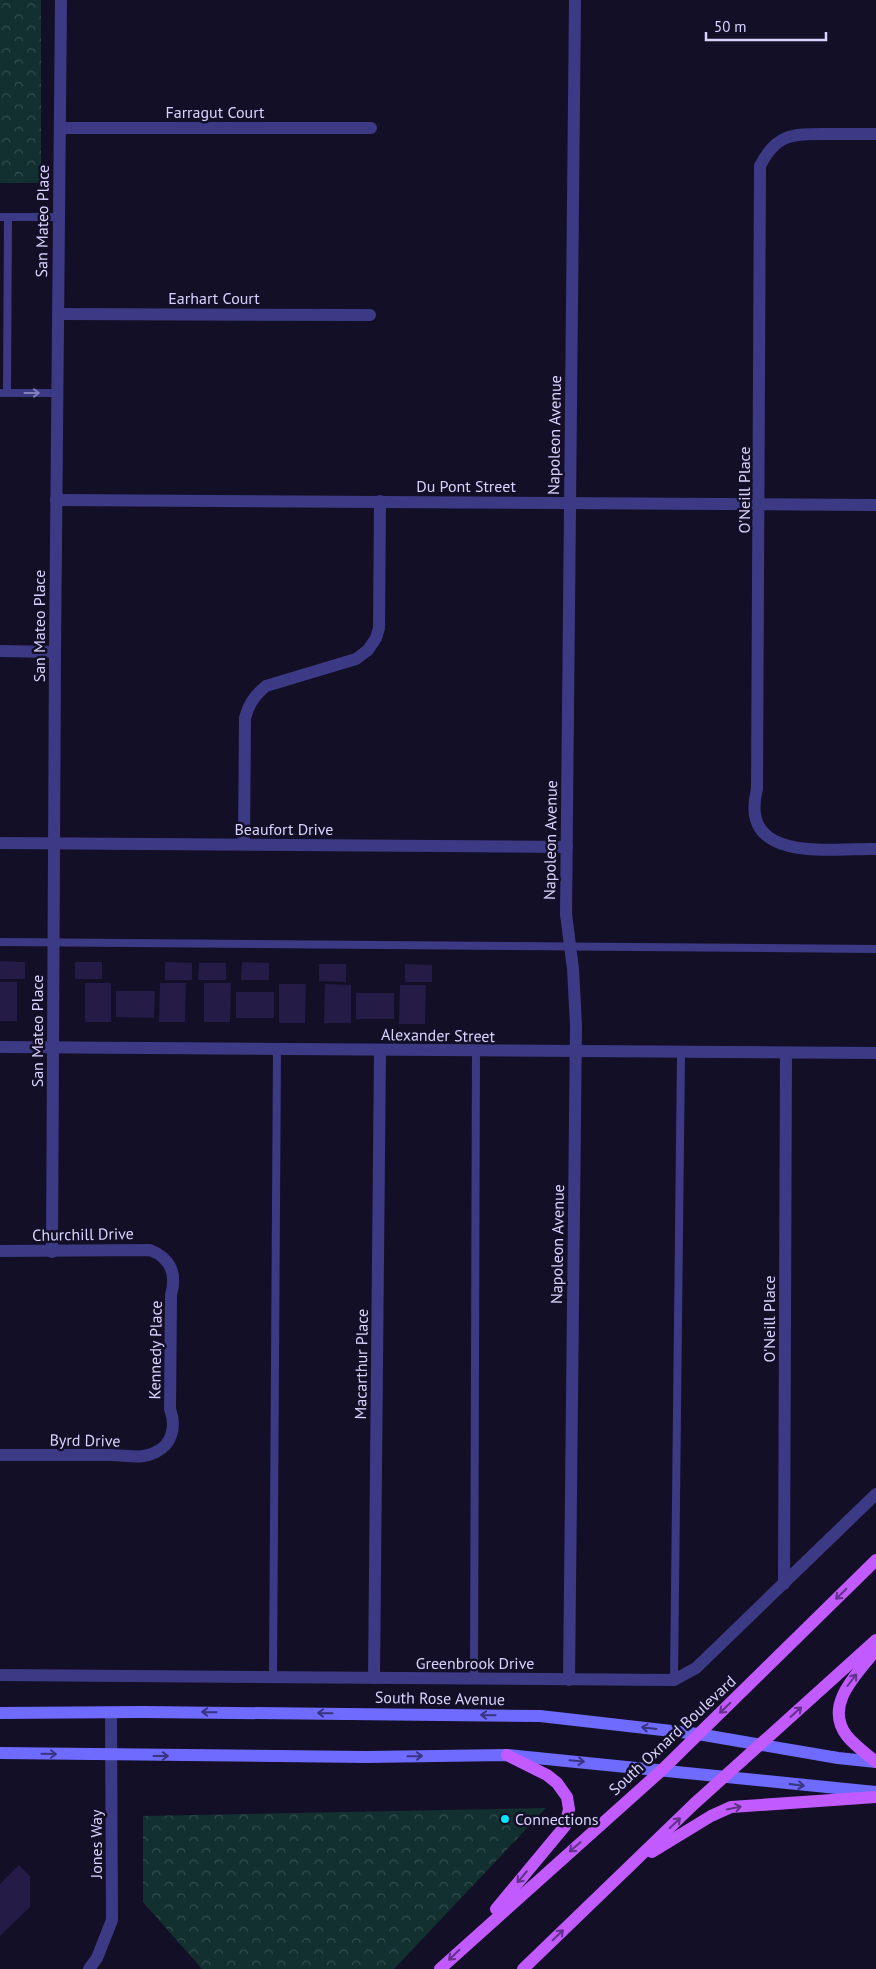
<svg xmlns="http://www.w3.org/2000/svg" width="876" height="1969" viewBox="0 0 876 1969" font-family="'PT Sans',sans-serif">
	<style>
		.forest { fill: url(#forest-crowns) }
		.building { fill: #241b47 }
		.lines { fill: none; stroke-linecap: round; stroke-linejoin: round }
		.service { stroke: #3d3a85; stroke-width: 8 }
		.minor { stroke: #3d3a85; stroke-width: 12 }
		.secondary { stroke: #6f6bff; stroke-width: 12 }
		.primary { stroke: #c25bff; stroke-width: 12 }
		.oneway { stroke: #837fbc }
		.oneway2 { stroke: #623188 }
		.oneway3 { stroke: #38347d }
		.poi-dot { fill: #00e5ff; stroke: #130f26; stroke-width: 2 }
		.labels { text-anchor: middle; stroke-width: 5; stroke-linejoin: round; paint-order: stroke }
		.street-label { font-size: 16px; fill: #d9d4ff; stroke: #130f26 }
		.poi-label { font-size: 16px; fill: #d9d4ff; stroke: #130f26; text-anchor: start }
	</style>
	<defs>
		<pattern id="forest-crowns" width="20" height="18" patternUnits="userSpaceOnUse" patternTransform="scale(1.25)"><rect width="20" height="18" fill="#12302f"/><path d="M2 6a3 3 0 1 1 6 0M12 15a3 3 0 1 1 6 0" fill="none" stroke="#344d4e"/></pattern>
	</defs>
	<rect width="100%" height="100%" fill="#130f26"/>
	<g class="forest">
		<rect x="0" y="0" width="41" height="183"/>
		<polygon points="546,1808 394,1969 202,1969 143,1902 143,1816"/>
	</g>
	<g class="building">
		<polygon points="0,961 25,962 25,979 0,979"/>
		<rect x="75" y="962" width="27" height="17"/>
		<polygon points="165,962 192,963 192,980 165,980"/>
		<polygon points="242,962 269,963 269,980 241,980"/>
		<polygon points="199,963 226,963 226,980 198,980"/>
		<polygon points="319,964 346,964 346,982 319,981"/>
		<polygon points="405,964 432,965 432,982 405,982"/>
		<rect x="0" y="982" width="17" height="39"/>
		<rect x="85" y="983" width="26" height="39"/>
		<polygon points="160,983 186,983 185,1022 159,1022"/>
		<polygon points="204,983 231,983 230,1022 204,1022"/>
		<polygon points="279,984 306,984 305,1023 279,1023"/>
		<polygon points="325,984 351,985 351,1023 324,1023"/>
		<polygon points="400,985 426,985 425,1024 399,1024"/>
		<polygon points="116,991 155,991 154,1018 116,1017"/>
		<rect x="236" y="992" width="38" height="26"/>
		<rect x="356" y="993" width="38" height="26"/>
		<polygon points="19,1865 30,1876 30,1907 0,1936 0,1884"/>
	</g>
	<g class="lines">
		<g class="service">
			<polyline points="0,217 58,217"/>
			<polyline points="0,393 57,393"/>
			<polyline points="7,393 8,217"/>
			<polyline points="0,942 876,949"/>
			<polyline points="273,1678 277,1049"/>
			<polyline points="474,1679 476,1051"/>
			<polyline points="674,1680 681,1053"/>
		</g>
		<g class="minor">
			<polyline points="60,128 371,128"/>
			<path d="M876,134C859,134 842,134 824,134C792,134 776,134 760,166L757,789C738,864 831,848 876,849"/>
			<polyline points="58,314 370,315"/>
			<polyline points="56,500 876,505"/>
			<polyline points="0,651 55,652"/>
			<polyline points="0,843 567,847"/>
			<path d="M244,844L245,718C249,704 254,696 266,686L356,659L368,650L376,638L379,628L380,501"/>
			<polyline points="0,1047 876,1053"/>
			<path d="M0,1251L150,1250C171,1258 177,1274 171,1295L170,1409C176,1425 173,1444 156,1452C141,1460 127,1455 111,1455C74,1455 37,1455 0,1455"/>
			<polyline points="52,1252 55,652 61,0"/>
			<polyline points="784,1584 786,1053"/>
			<polyline points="0,1675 674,1680 696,1668 876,1494"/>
			<polyline points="374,1678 380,1050"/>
			<polyline points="569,1680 576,1025 573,969 566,914 575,0"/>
			<polyline points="89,1969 97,1958 112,1920 111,1713"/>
		</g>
		<g class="secondary">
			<polyline points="0,1713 143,1712 540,1716 698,1734 838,1758 876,1762"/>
			<polyline points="0,1753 366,1757 507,1755 876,1792"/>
		</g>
		<g class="primary">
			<path d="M876,1650C857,1674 823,1705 847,1736C855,1746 867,1754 876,1762"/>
			<polyline points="652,1852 711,1816 731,1807 876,1797"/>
			<polyline points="496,1909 565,1826 569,1809 567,1797 557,1783 547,1775 507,1755"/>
			<polyline points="440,1969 662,1770 876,1560"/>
			<polyline points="523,1969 694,1804 876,1640"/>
		</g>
	</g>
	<defs><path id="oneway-shaft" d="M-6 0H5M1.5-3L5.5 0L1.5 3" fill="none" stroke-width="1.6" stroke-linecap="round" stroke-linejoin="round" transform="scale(1.25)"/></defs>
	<use class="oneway" href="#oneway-shaft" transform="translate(32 393)"/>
	<g class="oneway2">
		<use href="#oneway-shaft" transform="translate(841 1594) rotate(135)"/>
		<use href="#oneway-shaft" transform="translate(852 1680) rotate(-53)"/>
		<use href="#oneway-shaft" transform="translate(725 1708) rotate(136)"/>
		<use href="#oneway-shaft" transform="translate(796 1712) rotate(-42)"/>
		<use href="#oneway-shaft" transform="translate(734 1808) rotate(-11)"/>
		<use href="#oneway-shaft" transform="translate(675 1823) rotate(-44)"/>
		<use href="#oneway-shaft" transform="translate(575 1847) rotate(139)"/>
		<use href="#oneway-shaft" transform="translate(522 1877) rotate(130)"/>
		<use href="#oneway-shaft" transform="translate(558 1935) rotate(-44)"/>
		<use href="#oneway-shaft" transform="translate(454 1955) rotate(136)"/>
	</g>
	<g class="oneway3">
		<use href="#oneway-shaft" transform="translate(209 1712) rotate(-179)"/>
		<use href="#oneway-shaft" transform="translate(325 1713) rotate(-179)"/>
		<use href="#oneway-shaft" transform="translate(488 1715) rotate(-179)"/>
		<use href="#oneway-shaft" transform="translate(649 1728) rotate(-173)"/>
		<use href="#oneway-shaft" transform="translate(49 1754) rotate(1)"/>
		<use href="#oneway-shaft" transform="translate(161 1756)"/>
		<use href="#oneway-shaft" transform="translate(415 1756) rotate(-1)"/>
		<use href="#oneway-shaft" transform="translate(577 1761) rotate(5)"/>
		<use href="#oneway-shaft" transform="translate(797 1785) rotate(7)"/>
	</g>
	<circle class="poi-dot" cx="505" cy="1819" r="5"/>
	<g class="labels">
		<g class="street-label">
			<text x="215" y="118">Farragut Court</text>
			<text transform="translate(42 221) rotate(-89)" y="6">San Mateo Place</text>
			<text x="214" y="304">Earhart Court</text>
			<text transform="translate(554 435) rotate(-89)" y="6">Napoleon Avenue</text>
			<text x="466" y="492">Du Pont Street</text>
			<text transform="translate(744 490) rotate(-90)" y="6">O'Neill Place</text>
			<text transform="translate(39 626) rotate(-90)" y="6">San Mateo Place</text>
			<text x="284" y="835">Beaufort Drive</text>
			<text transform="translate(550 840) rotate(-89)" y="6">Napoleon Avenue</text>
			<text transform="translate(37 1031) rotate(-90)" y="6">San Mateo Place</text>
			<text transform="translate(438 1035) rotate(1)" y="6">Alexander Street</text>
			<text transform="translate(83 1234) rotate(-1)" y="6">Churchill Drive</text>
			<text transform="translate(557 1244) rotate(-89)" y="6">Napoleon Avenue</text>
			<text transform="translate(769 1319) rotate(-90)" y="6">O'Neill Place</text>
			<text transform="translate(155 1350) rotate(-89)" y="6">Kennedy Place</text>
			<text transform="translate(361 1364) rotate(-89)" y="6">Macarthur Place</text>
			<text transform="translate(85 1440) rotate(1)" y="6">Byrd Drive</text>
			<text x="475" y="1669">Greenbrook Drive</text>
			<text transform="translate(440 1698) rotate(1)" y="6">South Rose Avenue</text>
			<text transform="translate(672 1735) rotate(-43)" y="6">South Oxnard Boulevard</text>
			<text transform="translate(96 1844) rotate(-90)" y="6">Jones Way</text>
		</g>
		<g class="poi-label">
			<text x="515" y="1825">Connections</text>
		</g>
	</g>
	<path d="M706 32v8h120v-8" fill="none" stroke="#d9d4ff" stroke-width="2.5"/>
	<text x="714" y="32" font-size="15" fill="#d9d4ff" stroke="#130f26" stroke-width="4" paint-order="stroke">50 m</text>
</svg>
